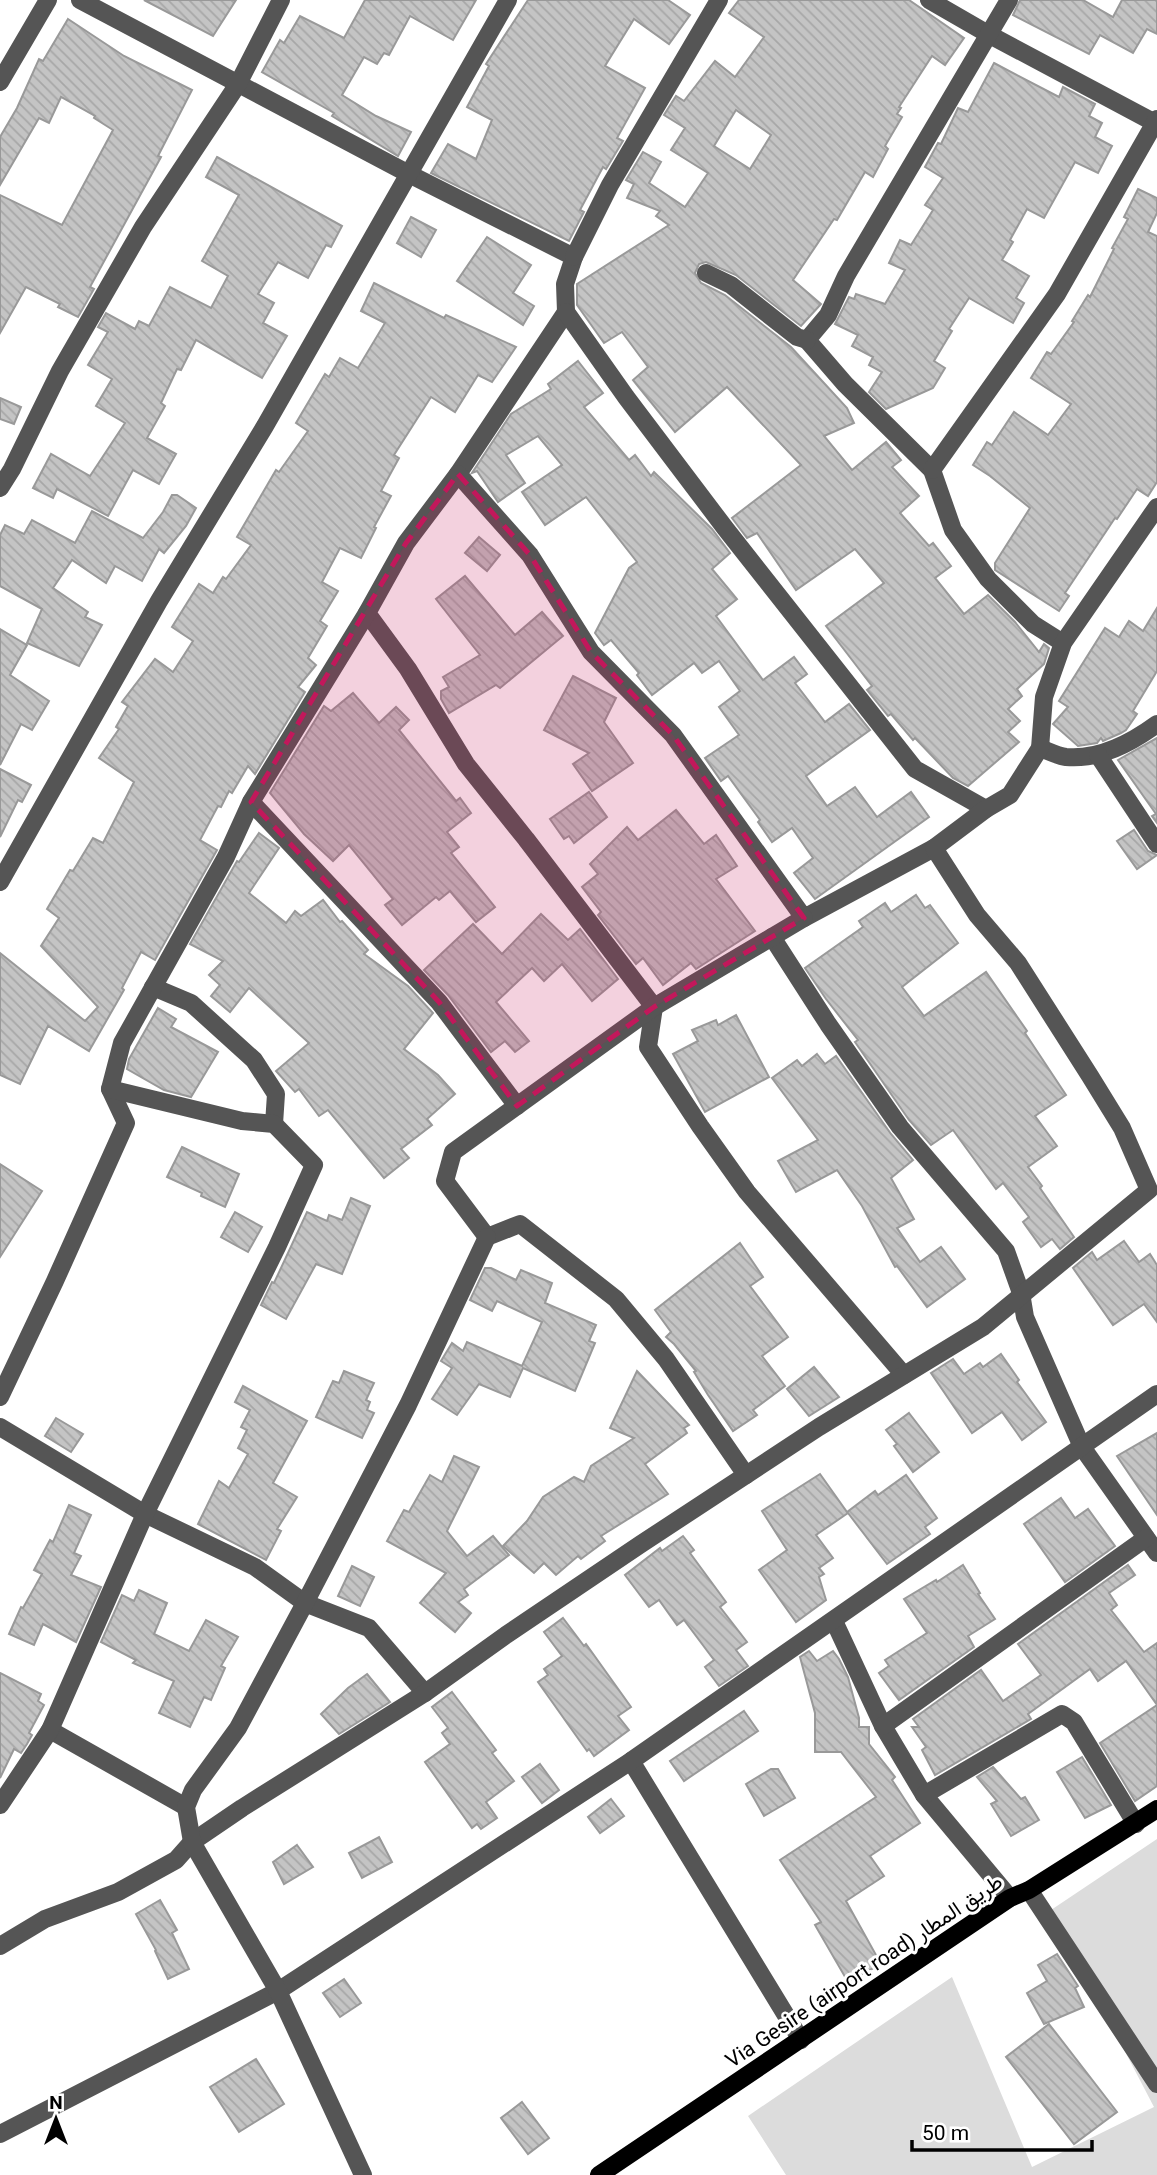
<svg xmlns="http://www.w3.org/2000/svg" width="1157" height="2175" viewBox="0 0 1157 2175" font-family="Roboto,Vazirmatn,sans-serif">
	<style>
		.green { fill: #dcdcdc }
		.building { fill: url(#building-back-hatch); stroke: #999; stroke-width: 2; fill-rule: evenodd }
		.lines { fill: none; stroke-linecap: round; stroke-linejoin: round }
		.minor { stroke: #555; stroke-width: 18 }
		.major { stroke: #000; stroke-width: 18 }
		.marked { fill: #c2185b; fill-opacity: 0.2; stroke: #c2185b; stroke-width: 5; stroke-dasharray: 14 9; stroke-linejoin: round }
		.labels { text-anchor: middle; stroke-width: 6; stroke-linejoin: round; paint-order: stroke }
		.street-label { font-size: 21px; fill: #000; stroke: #fff }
	</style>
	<defs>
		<pattern id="building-back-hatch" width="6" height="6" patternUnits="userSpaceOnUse" patternTransform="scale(1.75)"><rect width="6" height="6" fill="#c4c4c4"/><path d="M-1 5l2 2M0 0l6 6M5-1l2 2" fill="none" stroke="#a7a7a7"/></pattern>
	</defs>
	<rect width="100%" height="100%" fill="#fff"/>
	<polygon class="green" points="1157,1839 1157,2175 786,2175 748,2116 952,1977 1032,2167 1154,2107 1051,1910"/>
	<g class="building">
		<polygon points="144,0 236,0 213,36"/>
		<polygon points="365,0 476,0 453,40 410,16 389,55 384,53 377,64 364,57 342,95 376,116 411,132 398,156 332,116 334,113 262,72 280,40 284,43 300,16 344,38"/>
		<polygon points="528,0 668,0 690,15 669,44 634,19 605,66 645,88 617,138 623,141 606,169 603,167 580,210 584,212 569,241 431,173 448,144 476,159 492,120 467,107 489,66 486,64"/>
		<path d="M739,0H909L964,38L945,65L932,56L899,107L901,108L897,114L902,117L885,146L888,149L873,177L865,172L837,220L834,219L793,280L821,304L801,326L736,275L706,262L699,264L695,273L701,283L725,295L791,347L847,408L854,423L824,436L852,470L886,442L901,460L892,467L919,496L900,513L929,546L933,543L951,566L935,578L964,614L988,595L1015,622L1039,652L1044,644L1049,648L1044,664L1017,689L1022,696L1008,709L1020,721L1008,732L1019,742L968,786L953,778L915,738L913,740L891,714L888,716L867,690L872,686L826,626L884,583L855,549L796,590L757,533L747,538L732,518L801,465L727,387L675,432L633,380L648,367L622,332L604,343L577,305V284L669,225L656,216L660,211L627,198L634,184L626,180L643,152L661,162L649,183L685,207L708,173L671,150L685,128L664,115L676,96L684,101L715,61L735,77L764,37L729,13ZM736,110L771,135L750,169L714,146Z"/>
		<polygon points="1020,0 1083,0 1113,17 1122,0 1157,0 1157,34 1147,29 1133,53 1100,35 1089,54 1013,15"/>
		<polygon points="68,19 124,56 192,90 158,156 161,157 90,287 94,289 78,317 58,307 60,304 26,287 0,333 0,195 62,225 113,130 94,118 95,116 61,97 49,123 39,118 0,185 0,137 17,108 39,59 43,61"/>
		<polygon points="994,63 1059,97 1063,87 1095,104 1089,116 1102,123 1095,137 1112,146 1098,173 1075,162 1044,218 1027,209 1010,240 1013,242 1002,260 1029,276 1016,298 1024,303 1013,323 969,298 949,329 952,331 934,361 945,368 933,388 886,409 869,392 882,372 869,365 873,357 852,346 858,335 835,324 849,297 854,299 856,294 885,304 905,270 889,263 900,240 911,245 933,210 925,205 943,178 925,167 938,143 941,144 958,108 968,112"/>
		<polygon points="217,157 342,226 331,247 326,245 308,278 278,262 258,294 274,303 263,323 287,336 262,378 196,340 181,370 177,369 161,403 165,406 147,438 176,454 159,484 133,470 108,516 57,489 53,498 33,488 51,454 90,476 125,423 96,406 112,379 88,365 108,332 98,327 106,313 135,329 139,321 149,326 170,287 211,308 228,276 202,261 239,195 206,177"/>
		<polygon points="1138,189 1157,198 1157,213 1148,232 1157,236 1157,482 1148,496 1137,489 1117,519 1115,518 1065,593 1069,596 1059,611 995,570 995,563 1030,508 990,476 973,465 987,442 992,445 1014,412 1048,435 1071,404 1031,378 1047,352 1051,354 1074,322 1072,321 1088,295 1090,297 1114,249 1112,248 1128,219 1124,217"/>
		<polygon points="411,217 436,230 421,257 397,243"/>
		<polygon points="487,237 531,265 513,293 534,306 523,325 457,281"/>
		<polygon points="374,283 444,318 446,315 516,347 492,382 478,375 455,412 431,397 394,455 399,458 381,491 391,496 374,527 376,528 361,558 340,548 322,582 338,591 320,621 327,626 308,658 316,665 298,687 305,692 255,774 248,766 232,793 229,791 221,807 218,806 200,840 217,850 155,960 141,952 122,988 124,990 89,1051 48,1026 20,1084 0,1075 0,953 85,1021 98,1007 41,946 59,918 47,909 70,870 73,871 93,838 103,843 134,782 99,758 119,729 116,727 128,706 122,702 155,659 173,672 193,641 172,627 199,584 213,593 223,577 226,579 251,545 237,537 276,470 279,472 308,431 296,423 325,374 329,377 340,358 358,368 385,323 361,311"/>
		<polygon points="578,361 603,393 584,407 629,460 635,455 651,476 654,472 712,529 730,553 712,569 737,599 716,616 763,680 794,657 807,674 795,683 825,722 849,704 870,730 806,776 827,806 855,787 877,817 911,792 929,817 815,899 794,873 813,858 792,828 772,842 758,822 760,820 728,776 721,781 705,758 739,735 719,707 740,691 719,661 702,673 694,663 652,695 637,675 639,673 611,640 604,645 595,633 629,568 637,562 586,497 545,525 522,492 562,465 538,436 506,455 525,483 498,502 477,471 472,473 511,414 551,389 548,384"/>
		<polygon points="0,398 21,407 14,424 0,419"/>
		<polygon points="172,495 177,495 196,508 186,526 164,553 159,549 142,581 115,566 106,583 72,560 53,588 88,612 85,617 102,625 79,666 27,643 42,609 0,586 0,535 5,525 24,534 32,520 75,543 92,511 143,538 163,512"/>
		<polygon points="479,537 500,555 487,571 465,553"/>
		<polygon points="465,576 515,635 542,612 563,636 500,688 496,685 449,713 441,699 441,691 449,687 443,677 480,655 436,599"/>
		<polygon points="1157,608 1157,671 1133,711 1137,714 1126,730 1121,733 1103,741 1101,738 1097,743 1078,746 1053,724 1068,707 1059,701 1105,628 1119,637 1129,621 1143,631"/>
		<polygon points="0,629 27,645 10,675 49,701 32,730 21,724 0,765"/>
		<polygon points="573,676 616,698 604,722 633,763 592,791 573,764 589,753 544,730"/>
		<polygon points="353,693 379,723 396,707 409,720 399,730 456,801 460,798 471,813 447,832 459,847 451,853 495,907 476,922 450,891 439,900 436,897 402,925 385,905 393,899 349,845 333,861 304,834 270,793 324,706 331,711"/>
		<polygon points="1157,738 1157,823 1152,816 1156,814 1118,760"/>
		<polygon points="0,769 31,785 22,802 18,800 0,837"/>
		<polygon points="589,792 607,817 574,843 569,836 564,839 550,819"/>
		<polygon points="676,810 704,844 716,835 737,866 716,879 755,931 696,969 691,963 663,985 643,958 636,964 598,915 601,912 582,887 598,874 590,864 627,827 638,840"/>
		<polygon points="1134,830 1148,851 1157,855 1137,869 1117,841"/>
		<polygon points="259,833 279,848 249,893 286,923 295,911 301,916 323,900 340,922 342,921 368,950 364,954 408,986 433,1013 404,1049 438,1075 455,1094 427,1119 432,1125 401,1149 409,1158 384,1178 328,1110 319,1116 299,1089 295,1092 276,1071 309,1043 249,988 230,1012 211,996 220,985 209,975 223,961 190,944 237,861 239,862"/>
		<polygon points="916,895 925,908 930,905 958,943 902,987 924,1016 986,972 1027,1031 1025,1033 1066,1095 1035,1116 1057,1146 1028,1167 1042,1186 1040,1188 1074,1237 1060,1249 1052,1239 1041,1247 1023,1222 1029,1217 1003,1183 996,1189 953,1130 931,1145 909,1120 855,1042 858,1040 826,999 805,968 863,927 859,921 885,903 891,912"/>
		<polygon points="541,914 568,940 580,929 618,979 592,1001 562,964 544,981 532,968 496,1002 529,1041 515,1052 505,1041 491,1052 448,995 424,970 473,924 502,954"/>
		<polygon points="158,1008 176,1019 171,1027 218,1052 191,1097 164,1090 127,1069 129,1059"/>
		<polygon points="736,1015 769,1077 705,1112 673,1054 698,1041 692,1030 716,1020 718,1025"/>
		<polygon points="817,1054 825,1064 836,1056 891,1134 913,1160 891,1178 914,1219 897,1228 920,1262 941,1247 965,1279 927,1307 897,1266 895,1267 862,1206 837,1170 796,1192 778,1161 818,1140 772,1078 797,1060 802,1066"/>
		<polygon points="182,1147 239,1174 225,1207 201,1196 202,1193 167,1177"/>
		<polygon points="0,1164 42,1191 0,1257"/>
		<polygon points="351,1198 370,1206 342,1274 316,1264 286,1319 261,1305 272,1282 274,1283 307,1212 327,1221 329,1215 342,1220"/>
		<polygon points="235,1212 262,1227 248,1252 221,1237"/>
		<polygon points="1124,1241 1139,1262 1150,1254 1157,1265 1157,1322 1144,1304 1113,1325 1073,1268 1092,1252 1097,1260"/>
		<polygon points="740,1243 763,1277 750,1286 788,1337 762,1356 785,1386 753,1410 757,1415 733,1431 708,1395 694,1372 696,1371 674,1344 666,1337 671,1332 655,1310"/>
		<polygon points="485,1268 491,1268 516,1280 521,1270 552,1283 545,1303 596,1325 589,1341 595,1343 575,1391 523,1368 510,1397 479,1384 457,1415 432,1399 452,1368 441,1361 452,1343 463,1351 467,1342 522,1366 542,1322 497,1301 492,1311 470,1300"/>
		<polygon points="1001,1354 1019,1380 1017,1382 1046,1422 1022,1440 1002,1412 972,1433 931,1373 953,1359 964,1374 980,1363 983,1367"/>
		<polygon points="814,1367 839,1397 809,1416 787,1389"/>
		<polygon points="344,1371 374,1383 366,1400 370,1402 367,1410 374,1413 362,1438 316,1417 333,1381 339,1383"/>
		<polygon points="637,1371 689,1425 684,1428 687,1433 645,1464 668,1494 601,1536 605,1541 581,1559 578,1556 556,1575 544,1563 534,1573 503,1546 527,1521 543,1497 574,1477 584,1482 591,1466 634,1438 610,1428"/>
		<polygon points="243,1386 307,1421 273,1483 297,1497 277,1529 281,1531 266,1560 198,1524 219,1481 229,1488 248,1454 238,1448 247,1430 241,1427 250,1410 235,1402"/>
		<polygon points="909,1413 939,1452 913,1472 894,1446 897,1444 886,1430"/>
		<polygon points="56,1418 83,1434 71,1452 45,1436"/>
		<polygon points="1157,1433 1157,1515 1117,1456"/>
		<polygon points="454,1456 479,1467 447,1531 467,1556 493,1536 509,1555 464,1589 468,1595 458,1602 471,1613 455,1632 420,1603 446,1573 387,1541 404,1510 409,1512 430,1475 442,1482"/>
		<polygon points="820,1474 847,1512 875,1491 878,1495 906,1475 937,1518 925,1527 930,1534 887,1564 848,1513 816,1535 833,1558 819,1568 824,1574 819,1577 826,1600 796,1622 759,1570 787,1550 762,1511"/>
		<polygon points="1061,1498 1075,1518 1088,1509 1115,1546 1065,1582 1024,1524"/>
		<polygon points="69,1505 91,1515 74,1553 81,1556 71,1575 101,1587 76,1642 43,1624 34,1645 9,1634 21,1607 23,1608 42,1574 34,1570 50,1540 53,1542"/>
		<polygon points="683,1536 694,1550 690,1553 726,1602 720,1607 747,1642 736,1650 748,1666 719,1686 705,1667 714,1660 684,1620 677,1625 659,1600 649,1607 625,1575 660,1548 662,1551"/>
		<polygon points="963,1565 980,1593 978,1594 995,1619 968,1636 974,1647 899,1700 879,1673 889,1666 885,1660 927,1633 904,1599 936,1580 937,1582"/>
		<polygon points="1128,1565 1135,1575 1109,1593 1117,1605 1111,1610 1144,1652 1157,1643 1157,1786 1135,1801 1100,1743 1157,1705 1126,1661 1098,1681 1090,1669 1028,1714 1031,1719 935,1775 922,1750 926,1747 912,1727 919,1727 913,1719 981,1670 1003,1701 1041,1675 1018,1644"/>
		<polygon points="352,1566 374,1577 360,1606 338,1596"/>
		<polygon points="139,1590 167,1603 154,1634 189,1651 206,1620 238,1637 221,1666 225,1668 211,1700 204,1697 190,1727 159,1713 174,1681 133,1663 136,1660 101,1642 122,1595 134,1601"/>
		<polygon points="563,1618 584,1646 586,1644 631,1707 618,1716 629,1730 594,1756 589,1749 587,1751 538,1682 548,1675 544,1669 562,1656 544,1632"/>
		<polygon points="809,1651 817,1661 833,1651 839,1659 848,1677 859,1718 859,1727 869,1727 869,1744 895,1777 892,1780 920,1823 870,1856 884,1876 846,1901 881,1964 848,1982 815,1925 821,1922 780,1860 876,1797 841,1752 815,1752 815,1713 800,1657"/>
		<polygon points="0,1673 41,1694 38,1701 44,1705 29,1733 32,1735 27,1744 21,1753 14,1749 0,1778"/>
		<polygon points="367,1674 390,1702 339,1734 321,1714 348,1688"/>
		<polygon points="452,1692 496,1750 492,1753 514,1781 486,1802 497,1818 481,1829 477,1824 472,1828 425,1762 450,1744 442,1733 448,1728 432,1707"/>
		<polygon points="744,1711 758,1731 684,1781 670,1761"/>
		<polygon points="1082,1757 1111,1805 1085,1818 1057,1772"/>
		<polygon points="540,1764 559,1790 542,1803 522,1777"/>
		<polygon points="993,1767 1021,1799 1025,1797 1039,1820 1011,1836 991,1804 997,1801 977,1777"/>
		<polygon points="771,1769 778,1769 795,1798 764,1816 746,1784"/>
		<polygon points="611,1799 624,1816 600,1833 588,1817"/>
		<polygon points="379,1837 392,1862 362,1878 349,1853"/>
		<polygon points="297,1845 313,1867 284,1884 273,1862"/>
		<polygon points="160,1900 177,1930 172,1933 189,1969 168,1979 155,1951 156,1950 136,1914"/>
		<polygon points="1057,1954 1078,1986 1075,1988 1084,2007 1044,2024 1027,1993 1047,1981 1038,1965"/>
		<polygon points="344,1979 361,2003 340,2017 323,1993"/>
		<polygon points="1049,2024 1117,2112 1074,2144 1006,2057"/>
		<polygon points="256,2059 284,2104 239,2132 210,2087"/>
		<polygon points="522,2102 549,2138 528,2154 501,2118"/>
	</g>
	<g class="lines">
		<g class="minor">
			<polyline points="80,0 409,174 574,257 565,284 566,312 458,474 406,543 367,613 408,669 466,764 526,839 654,1007 648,1047 700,1126 747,1192 904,1375"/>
			<polyline points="929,0 988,34 1157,124"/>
			<polyline points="1009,0 846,276 828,315 807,340 845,384 932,470 953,530 988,579 1033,624 1063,643"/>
			<polyline points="0,82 48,0"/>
			<polyline points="574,257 610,185 719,0"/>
			<polyline points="706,273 731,285 797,337 807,340"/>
			<polyline points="566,312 626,397 725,528 915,769 986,809"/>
			<polyline points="932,470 1057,294 1157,119"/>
			<polyline points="458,474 530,555 591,652 673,735 804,918 934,848"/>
			<polyline points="0,488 12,469 60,371 143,227 238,84 281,0"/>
			<path d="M1040,748C1048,751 1058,756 1066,757C1100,760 1131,743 1157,724"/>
			<polyline points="1098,755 1157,844"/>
			<polyline points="251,802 439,1002 517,1106"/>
			<polyline points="0,882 159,601 265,426 508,0"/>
			<polyline points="772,937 828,1024 900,1127 1006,1251 1021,1293 1025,1317 1082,1447 1157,1553"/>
			<polyline points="153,987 191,1003 254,1060 276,1094 274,1124"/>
			<polyline points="0,1397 55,1281 126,1123 110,1089"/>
			<polyline points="0,1427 145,1514 255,1567 305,1603 369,1628 425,1693"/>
			<polyline points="746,1475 666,1359 616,1299 520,1224 487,1237 445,1181 453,1152 654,1007 804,918"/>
			<polyline points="834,1621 883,1726 924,1795 1010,1898"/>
			<polyline points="883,1726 1146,1538"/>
			<polyline points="50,1730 186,1807"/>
			<polyline points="631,1761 801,2040"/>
			<polyline points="924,1795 1062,1714 1074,1722 1136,1824"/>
			<polyline points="0,1805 50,1730 145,1514 277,1247 314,1165 274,1124 242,1121 110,1089 122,1043 226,857 251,802 367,613"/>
			<polyline points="1029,1890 1157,2084"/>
			<polyline points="0,1946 45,1919 118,1892 176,1860 192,1842 242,1808 425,1693 506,1635 641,1544 819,1427 983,1327 1149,1190 1122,1128 1090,1076 1018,963 977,915 934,848 986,809 1010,795 1040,748 1044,697 1063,643 1157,507"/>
			<polyline points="0,2134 278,1991 631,1761 1157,1394"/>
			<polyline points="363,2175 278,1991 192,1842 186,1807 193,1790 238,1728 305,1603 408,1405 487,1237"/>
		</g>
		<polyline class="major" points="599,2175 1010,1898 1029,1890 1157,1809"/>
	</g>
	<path class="marked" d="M458,474L530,555L591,652L673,735L804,918L654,1007L517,1106L439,1002L251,802L406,543Z"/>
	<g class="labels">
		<g class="street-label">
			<text transform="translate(864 1971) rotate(-34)" y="7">Via Gesire (airport road) طريق المطار</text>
		</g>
	</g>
	<g transform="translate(56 2119)" stroke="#ffffff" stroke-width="5" paint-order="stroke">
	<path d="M0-5L12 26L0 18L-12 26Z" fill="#000000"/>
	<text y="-10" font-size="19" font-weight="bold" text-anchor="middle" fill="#000000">N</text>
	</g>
	<path d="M912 2140v10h180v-10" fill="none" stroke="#000000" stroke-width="3.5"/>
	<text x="922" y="2140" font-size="21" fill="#000000" stroke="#ffffff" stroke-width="5" paint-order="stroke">50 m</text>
</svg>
